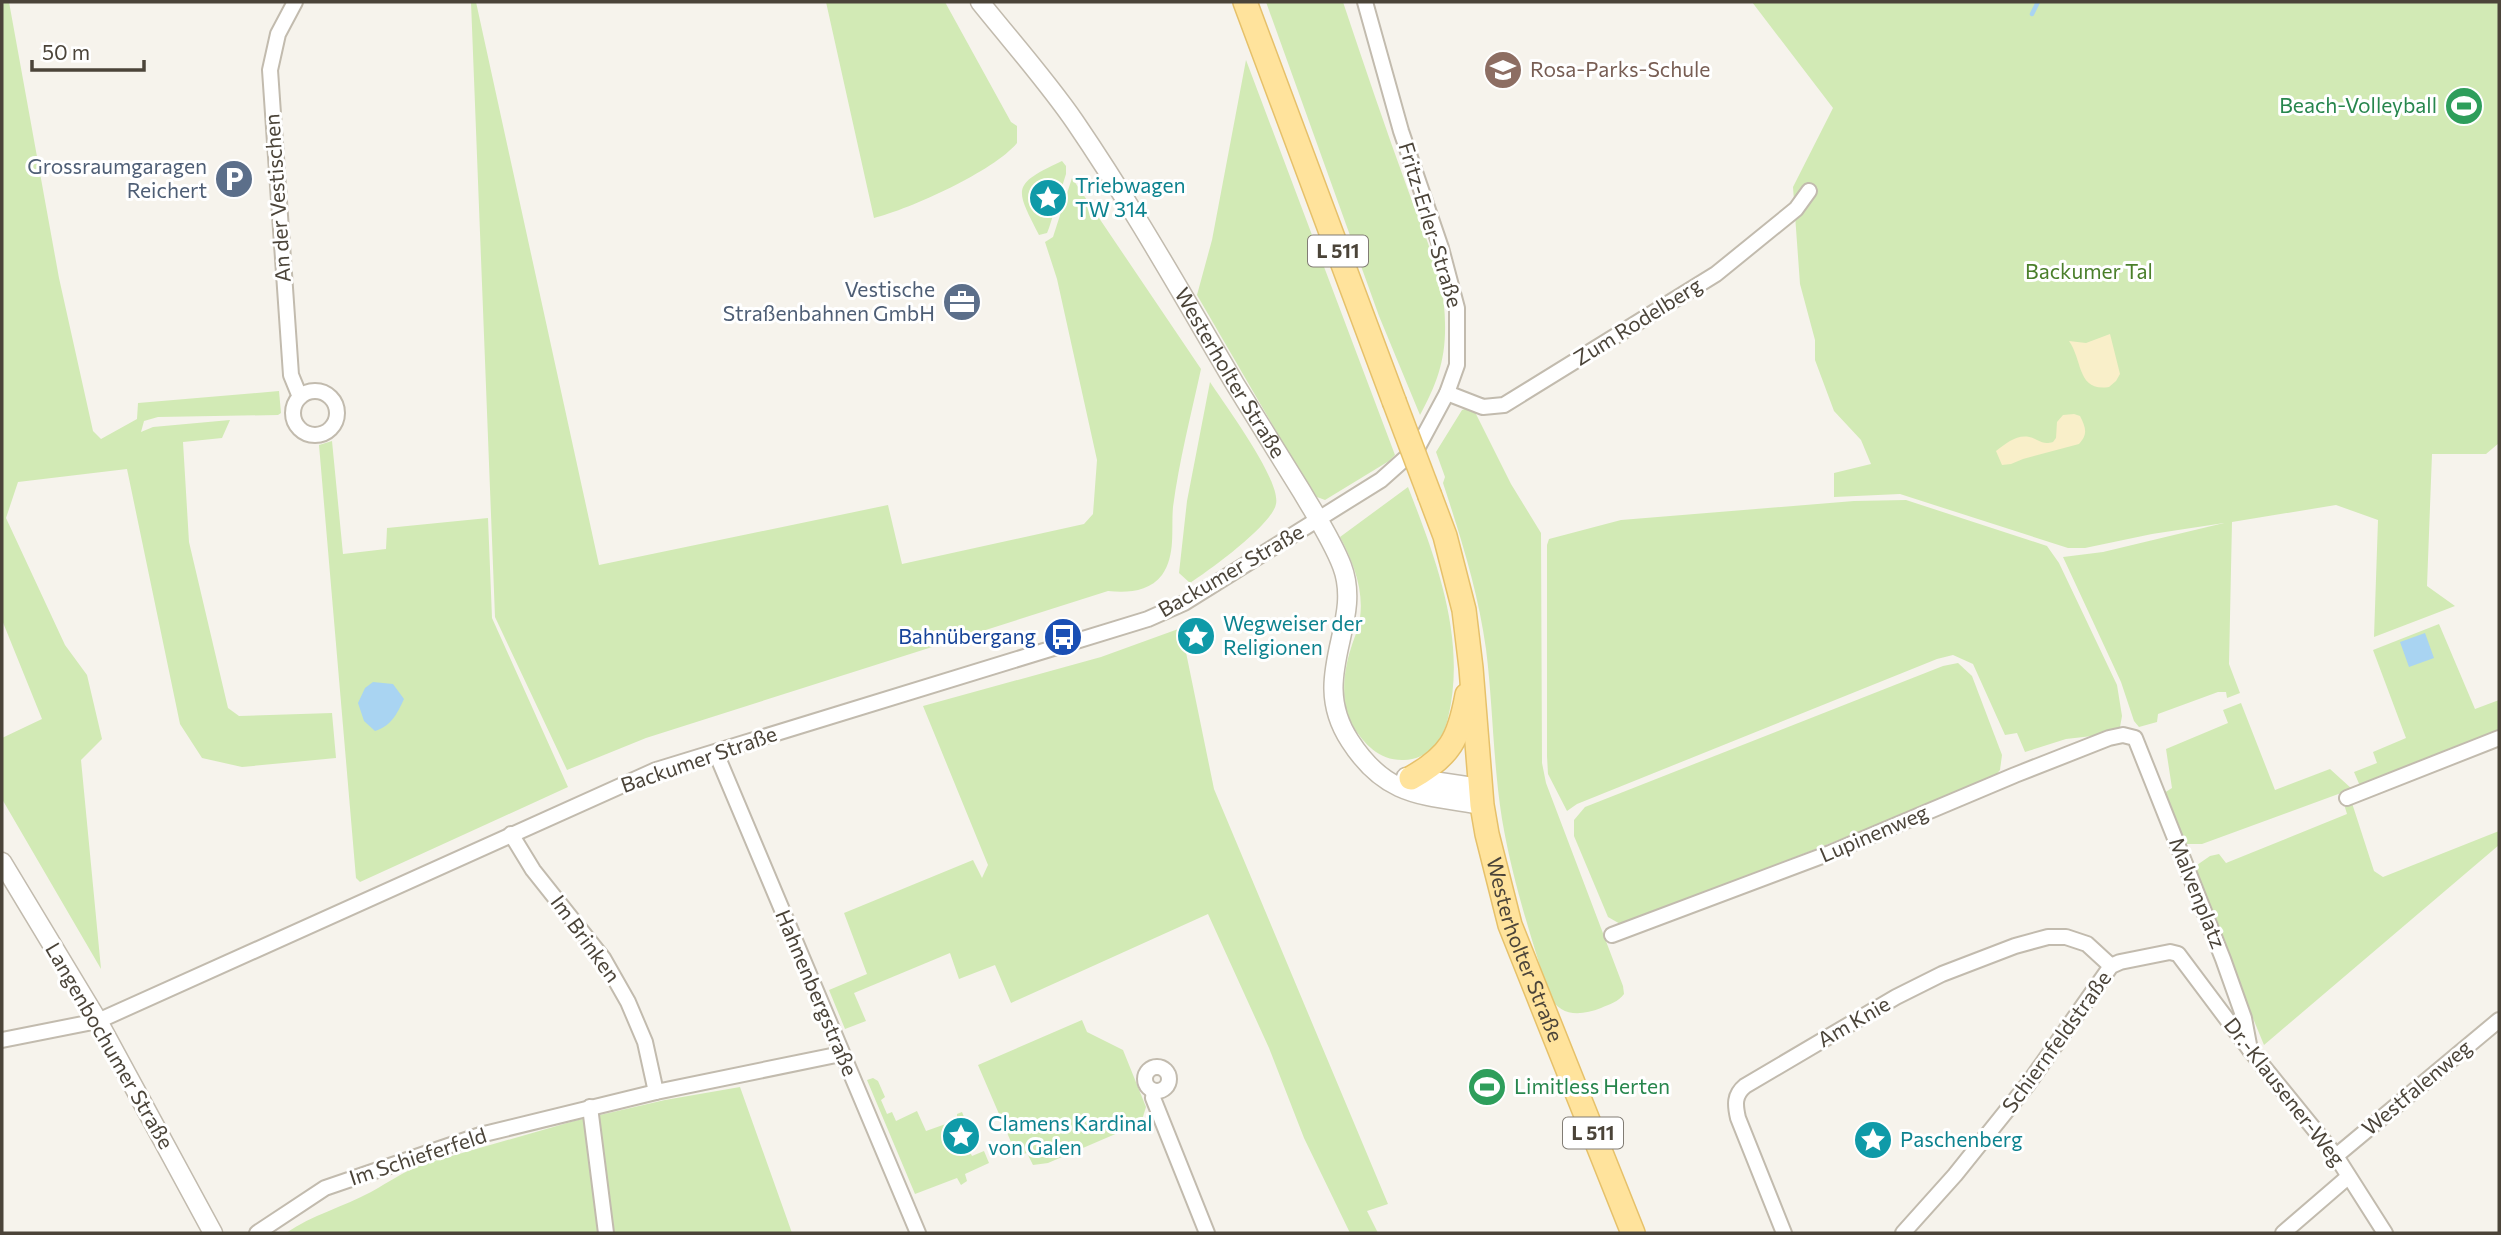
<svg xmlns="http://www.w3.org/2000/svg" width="2501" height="1235" viewBox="0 0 2501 1235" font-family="Commissioner,sans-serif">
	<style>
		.green { fill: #d2eab5 }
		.sand { fill: #f9efc9 }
		.water { fill: #a9d4f2 }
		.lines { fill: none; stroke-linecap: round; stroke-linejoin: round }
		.stream { stroke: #a9d4f2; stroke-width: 4.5 }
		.minor-casing { stroke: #c2bbae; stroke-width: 18 }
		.tertiary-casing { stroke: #c2bbae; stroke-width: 21 }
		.primary-casing { stroke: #e6c16a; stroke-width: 26 }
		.minor { stroke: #fff; stroke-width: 14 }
		.tertiary { stroke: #fff; stroke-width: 18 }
		.primary { stroke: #ffe39c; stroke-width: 23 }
		.primary-bridge-casing { stroke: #e6c16a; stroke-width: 26; stroke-linecap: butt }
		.primary-bridge { stroke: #ffe39c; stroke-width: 23 }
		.labels { text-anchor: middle; stroke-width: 6; stroke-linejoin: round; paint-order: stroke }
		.shield { fill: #fff; stroke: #817c74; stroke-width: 2 }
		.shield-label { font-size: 19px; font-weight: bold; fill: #4b4439 }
		.education-label { font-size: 21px; fill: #785e54; stroke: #fff; text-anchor: start }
		.leisure-label { font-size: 21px; fill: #27864d; stroke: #fff; text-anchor: end }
		.service-label { font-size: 21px; fill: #4e5e75; stroke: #fff; text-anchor: end }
		.culture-label { font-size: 21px; fill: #0d838f; stroke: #fff; text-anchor: start }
		.street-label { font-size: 21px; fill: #4b4439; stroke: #fff }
		.park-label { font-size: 21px; fill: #4a7f2a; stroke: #fff }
		.transit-label { font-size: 21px; fill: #164399; stroke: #fff; text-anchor: end }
	</style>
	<rect width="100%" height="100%" fill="#f6f3ec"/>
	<g class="green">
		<polygon points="2,2 9,2 59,278 93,431 101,439 137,419 138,403 279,391 281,413 278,415 158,417 144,421 141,432 153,427 230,420 222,438 183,442 189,542 228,708 239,716 332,713 336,758 242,767 202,758 180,724 127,469 18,482 6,518 65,645 87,675 102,739 81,760 101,969 2,799 2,738 42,719 2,620"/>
		<path d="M471,2H476L599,565L888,505L902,564L1084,524L1093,514L1097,460L1057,279L1045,242L1053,237L1072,178L1201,369C1191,415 1179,461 1173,507C1171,530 1176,555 1162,575C1149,592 1127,593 1108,591L646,738L567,770L495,617Z"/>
		<path d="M826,2H945L1011,122L1017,126V143C994,171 910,209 874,218Z"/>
		<path d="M1266,2H1343C1364,65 1385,127 1408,190C1423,232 1445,277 1445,323C1446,359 1437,384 1420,415L1379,316Z"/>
		<polygon points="1752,2 2499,2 2499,443 2486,454 2432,454 2427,586 2455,606 2374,637 2378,520 2336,505 2232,522 2229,664 2240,693 2227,698 2226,692 2218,692 2158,714 2157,722 2139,727 2134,721 2121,682 2063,557 2103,552 2224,523 2152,534 2085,548 2068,548 1900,494 1834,497 1834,473 1871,464 1861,440 1834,411 1815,360 1815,340 1800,284 1793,187 1833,108"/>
		<polygon points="1246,60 1395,455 1389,461 1325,500 1317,497 1304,479 1197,295 1212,240"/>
		<path d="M1062,161L1066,166V174L1049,228L1047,233L1039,235C1015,188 1011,185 1062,161Z"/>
		<path d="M1210,382C1225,405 1281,480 1276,504C1272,525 1210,570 1190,583L1179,573L1187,501Z"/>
		<path d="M1468,408L1474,410L1511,484L1541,533L1542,763L1546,783L1623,986L1624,994C1618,1002 1610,1004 1601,1008C1580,1016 1560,1017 1549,995C1531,937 1512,879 1502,819C1493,763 1493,705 1486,649C1478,591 1461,538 1443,483L1445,477L1436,452L1462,410Z"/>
		<polygon points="332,441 343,554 386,549 387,528 488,518 492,618 568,787 360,882 356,878 319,445"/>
		<path d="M1408,487C1436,559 1467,639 1448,718C1443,740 1427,761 1402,760C1379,760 1364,744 1353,726C1340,703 1343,673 1351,648C1354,638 1359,628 1360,618C1364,589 1353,562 1340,537Z"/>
		<polygon points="1906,500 2047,546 2059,563 2117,685 2122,716 2120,727 2101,735 2066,739 2025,752 2017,733 2005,735 1973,664 1953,655 1937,659 1577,804 1567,811 1548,774 1547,756 1547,545 1549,539 1621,520 1854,501"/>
		<polygon points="2439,624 2475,709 2499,700 2499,731 2360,786 2354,772 2377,763 2373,752 2406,738 2373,650"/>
		<polygon points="1181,628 1214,789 1388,1204 1367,1211 1378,1233 1350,1233 1304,1138 1269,1048 1208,914 1011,1003 995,965 959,979 950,953 854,993 866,1021 845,1029 829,990 867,974 844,913 973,860 982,878 988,865 923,706 1101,657"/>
		<polygon points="1958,663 1972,676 2002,755 2000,770 1995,776 1979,785 1622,925 1608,917 1574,836 1574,820 1585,807 1943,666"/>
		<polygon points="2241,703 2275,790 2330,769 2352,789 2202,844 2187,844 2180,836 2164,793 2172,788 2166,749 2228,723 2223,710"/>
		<polygon points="2351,800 2374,871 2383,877 2499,831 2499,845 2264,1045 2196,880 2197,865 2210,856 2219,854 2226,863 2347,814 2344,804"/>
		<polygon points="1082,1020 1087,1032 1123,1050 1146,1107 1141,1123 1048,1163 1033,1165 1027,1153 1017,1156 978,1065"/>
		<polygon points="873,1078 878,1081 885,1097 881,1100 887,1114 892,1112 896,1121 917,1111 926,1131 957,1120 957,1114 962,1112 964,1117 960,1120 963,1127 967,1125 970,1130 963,1133 961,1139 966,1152 970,1152 972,1156 984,1151 989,1163 965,1174 967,1181 961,1185 957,1178 915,1194 867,1080"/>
		<path d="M740,1087L792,1233H286C312,1215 343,1207 371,1192C391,1181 402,1172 424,1164L574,1121L665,1100Z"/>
	</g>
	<g class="sand">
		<path d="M2110,334L2120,374L2116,381L2109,387C2077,392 2083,361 2069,341L2086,343Z"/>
		<path d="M2074,414L2080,416C2086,428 2088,434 2079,444L2023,459L2011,464L2002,465L1996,451C2009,441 2021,431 2037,440C2043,443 2046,444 2053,442L2056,438L2057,422L2063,415Z"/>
	</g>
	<g class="water">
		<polygon points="2425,633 2434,658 2409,667 2400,642"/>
		<path d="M373,682L393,684L404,699C397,714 391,726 375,731L364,721L358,703L365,688Z"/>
	</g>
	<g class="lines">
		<polyline class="stream" points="2032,14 2038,2"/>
		<defs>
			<g id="minor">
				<polyline points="295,2 278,34 270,70 291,375 300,397"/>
				<circle cx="315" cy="413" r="22"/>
				<polyline points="1447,393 1483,407 1504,405 1716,274 1796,209 1809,191"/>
				<polyline points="716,753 918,1233"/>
				<polyline points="2347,798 2499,738"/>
				<polyline points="511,834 533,870 603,958 628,1002 645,1042 656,1092"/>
				<polyline points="1612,935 1830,853 2015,775 2109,738 2123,735 2135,738 2223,959 2244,1018 2250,1050"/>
				<polyline points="2,1040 98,1021 656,770 1148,619 1184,603 1381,480 1418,447 1447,393 1457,365 1457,308 1441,248 1401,131 1365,2"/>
				<circle cx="1157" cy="1079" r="12"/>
				<polyline points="1154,1091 1153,1098 1207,1233"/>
				<polyline points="590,1107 606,1233"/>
				<polyline points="2336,1156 2499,1020"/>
				<polyline points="257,1233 325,1188 480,1135 656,1092 841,1054"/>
				<path d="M1784,1233L1738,1118C1735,1105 1734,1095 1745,1086L1896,997L1942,974L2015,946L2048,937H2066L2087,944L2111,966"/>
				<polyline points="1903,1233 1955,1175 2028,1084 2111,966 2120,962 2170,952 2178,954 2250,1050 2336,1156 2385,1233"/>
				<polyline points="2283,1233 2348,1177"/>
			</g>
			<g id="tertiary">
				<path id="s1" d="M980,2C1012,42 1046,80 1075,122C1133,207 1183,296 1235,384C1257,420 1280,456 1302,492C1316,516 1332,540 1342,566C1364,624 1307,676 1350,741C1386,797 1422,795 1482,805"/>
				<polyline points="1406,777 1480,788"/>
				<polyline points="2,862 98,1021 213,1233"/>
			</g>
			<g id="primary">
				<polyline points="1245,2 1394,401"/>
				<path id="s2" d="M1430,496L1445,536L1464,610L1471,668L1482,805L1487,834L1510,925L1633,1233"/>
				<path d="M1411,778C1450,756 1459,739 1467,695"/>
			</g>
		</defs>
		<use href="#minor" class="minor-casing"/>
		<use href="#tertiary" class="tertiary-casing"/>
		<use href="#primary" class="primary-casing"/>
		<use href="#minor" class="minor"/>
		<use href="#tertiary" class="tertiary"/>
		<use href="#primary" class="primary"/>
		<defs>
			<polyline id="primary-bridge" points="1394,401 1430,496"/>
		</defs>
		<use href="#primary-bridge" class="primary-bridge-casing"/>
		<use href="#primary-bridge" class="primary-bridge"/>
	</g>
	<defs>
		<symbol id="school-disc" viewBox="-11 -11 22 22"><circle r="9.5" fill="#8d6e63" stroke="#fff"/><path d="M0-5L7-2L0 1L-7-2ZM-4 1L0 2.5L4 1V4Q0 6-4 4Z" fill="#fff"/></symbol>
		<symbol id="stadium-disc" viewBox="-11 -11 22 22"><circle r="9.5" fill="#2e9e5b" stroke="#fff"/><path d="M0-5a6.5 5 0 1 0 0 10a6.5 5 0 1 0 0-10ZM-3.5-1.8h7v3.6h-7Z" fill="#fff"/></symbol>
		<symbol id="parking-disc" viewBox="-11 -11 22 22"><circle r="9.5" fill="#5c6f8a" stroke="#fff"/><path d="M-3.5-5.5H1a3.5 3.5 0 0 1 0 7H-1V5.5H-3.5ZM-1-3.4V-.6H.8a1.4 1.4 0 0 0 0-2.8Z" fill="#fff"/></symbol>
		<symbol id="sight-disc" viewBox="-11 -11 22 22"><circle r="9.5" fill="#0f9aa8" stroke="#fff"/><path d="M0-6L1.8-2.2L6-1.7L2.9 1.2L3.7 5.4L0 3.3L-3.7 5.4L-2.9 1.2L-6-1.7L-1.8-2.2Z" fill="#fff"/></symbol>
		<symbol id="office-disc" viewBox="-11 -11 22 22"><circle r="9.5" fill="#5c6f8a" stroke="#fff"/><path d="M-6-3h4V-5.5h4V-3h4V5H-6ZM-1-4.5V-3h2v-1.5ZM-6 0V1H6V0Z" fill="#fff"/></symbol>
		<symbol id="bus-disc" viewBox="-11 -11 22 22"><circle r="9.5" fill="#1a4fb4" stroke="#fff"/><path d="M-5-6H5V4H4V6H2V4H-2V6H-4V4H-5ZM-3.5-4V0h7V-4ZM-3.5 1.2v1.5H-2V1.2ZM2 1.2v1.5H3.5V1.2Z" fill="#fff"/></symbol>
	</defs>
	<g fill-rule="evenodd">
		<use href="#school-disc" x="1481" y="48" width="44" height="44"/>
		<use href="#stadium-disc" x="2442" y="84" width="44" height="44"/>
		<use href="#parking-disc" x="212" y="157" width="44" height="44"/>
		<use href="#sight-disc" x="1026" y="176" width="44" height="44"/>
		<use href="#office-disc" x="940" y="280" width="44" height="44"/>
		<use href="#sight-disc" x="1174" y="614" width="44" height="44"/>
		<use href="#bus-disc" x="1041" y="615" width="44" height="44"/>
		<use href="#stadium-disc" x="1465" y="1065" width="44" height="44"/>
		<use href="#sight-disc" x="939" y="1114" width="44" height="44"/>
		<use href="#sight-disc" x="1851" y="1118" width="44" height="44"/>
	</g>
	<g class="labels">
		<g class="shield">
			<rect x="1308" y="235.5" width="60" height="31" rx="5"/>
			<rect x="1563" y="1117.5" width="60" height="31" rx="5"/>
		</g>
		<g class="shield-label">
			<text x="1338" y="258">L 511</text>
			<text x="1593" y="1140">L 511</text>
		</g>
		<g class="education-label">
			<text x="1530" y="77">Rosa-Parks-Schule</text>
		</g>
		<g class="leisure-label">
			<text x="2437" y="113">Beach-Volleyball</text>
			<text x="1514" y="1094" text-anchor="start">Limitless Herten</text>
		</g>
		<g class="service-label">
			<text x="207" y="174">Grossraumgaragen<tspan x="207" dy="24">Reichert</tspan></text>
			<text x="935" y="297">Vestische<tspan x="935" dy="24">Straßenbahnen GmbH</tspan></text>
		</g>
		<g class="culture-label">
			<text x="1075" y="193">Triebwagen<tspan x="1075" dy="24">TW 314</tspan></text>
			<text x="1223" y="631">Wegweiser der<tspan x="1223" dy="24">Religionen</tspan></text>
			<text x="988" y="1131">Clamens Kardinal<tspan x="988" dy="24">von Galen</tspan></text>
			<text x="1900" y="1147">Paschenberg</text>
		</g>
		<g class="street-label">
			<text transform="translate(278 198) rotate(-94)" y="7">An der Vestischen</text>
			<text transform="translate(1430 225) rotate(73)" y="7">Fritz-Erler-Straße</text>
			<text transform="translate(1638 322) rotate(-32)" y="7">Zum Rodelberg</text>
			<text dy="7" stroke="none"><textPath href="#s1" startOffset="448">Westerholter Straße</textPath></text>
			<text transform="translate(1231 571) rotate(-30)" y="7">Backumer Straße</text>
			<text transform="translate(699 760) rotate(-19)" y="7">Backumer Straße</text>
			<text transform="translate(1874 834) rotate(-23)" y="7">Lupinenweg</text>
			<text transform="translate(2197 893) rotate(68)" y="7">Malvenplatz</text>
			<text transform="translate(585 939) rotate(54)" y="7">Im Brinken</text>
			<text dy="7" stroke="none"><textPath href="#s2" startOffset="466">Westerholter Straße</textPath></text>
			<text transform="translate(816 993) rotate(67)" y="7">Hahnenbergstraße</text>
			<text transform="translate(1854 1022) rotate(-30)" y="7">Am Knie</text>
			<text transform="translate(2057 1042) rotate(-54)" y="7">Schiernfeldstraße</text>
			<text transform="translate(109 1046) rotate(60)" y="7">Langenbochumer Straße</text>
			<text transform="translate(2417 1088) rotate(-40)" y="7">Westfalenweg</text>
			<text transform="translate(2284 1092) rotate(52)" y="7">Dr.-Klausener-Weg</text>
			<text transform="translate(418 1157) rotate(-18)" y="7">Im Schieferfeld</text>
		</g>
		<g class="park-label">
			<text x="2089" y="279">Backumer Tal</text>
		</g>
		<g class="transit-label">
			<text x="1036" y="644">Bahnübergang</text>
		</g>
	</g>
	<rect width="2501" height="1235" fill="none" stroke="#4b4439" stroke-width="7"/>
	<path d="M32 60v10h112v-10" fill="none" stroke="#4b4439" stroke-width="3.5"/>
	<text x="42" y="60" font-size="21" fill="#4b4439" stroke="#ffffff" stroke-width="5" paint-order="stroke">50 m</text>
</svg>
